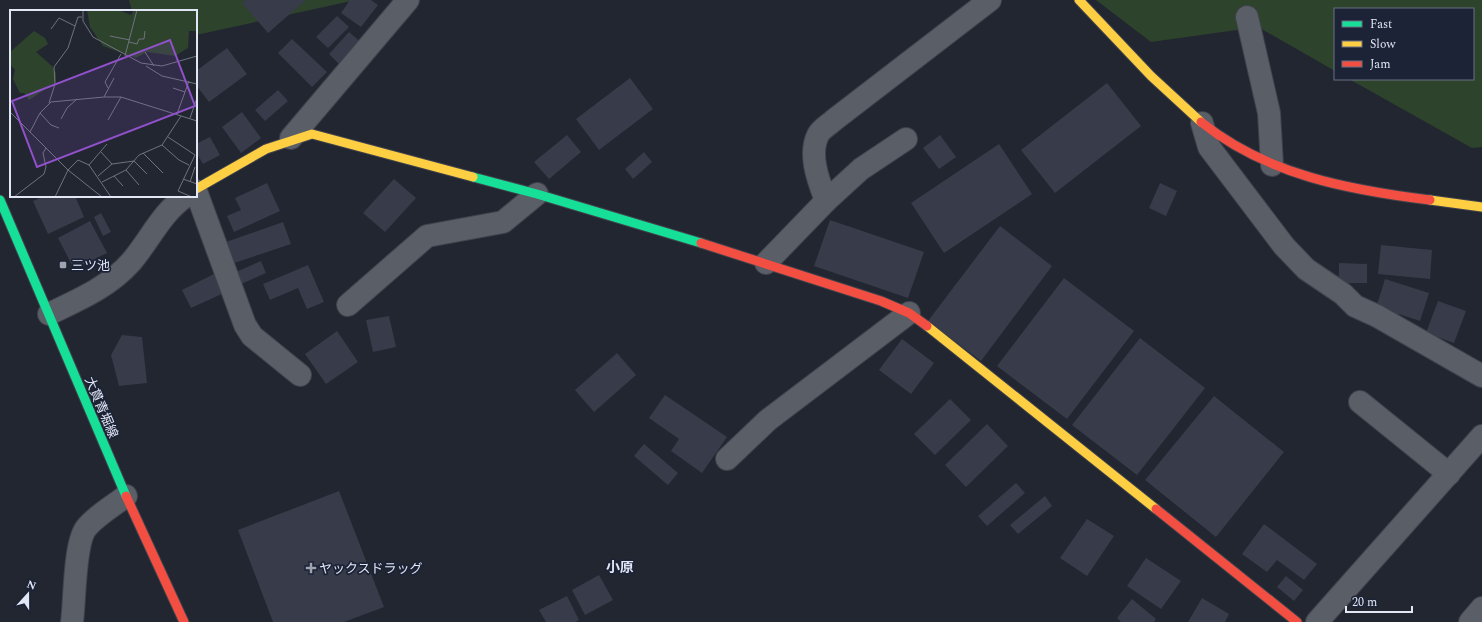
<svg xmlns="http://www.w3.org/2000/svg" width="1482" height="622" viewBox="0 0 1482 622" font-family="Spectral,'Noto Sans JP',serif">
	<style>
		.green { fill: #2d432c }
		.building { fill: #373b4a }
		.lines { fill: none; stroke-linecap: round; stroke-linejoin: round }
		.street-casing { stroke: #40434c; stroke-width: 24 }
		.fast-casing { stroke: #40434c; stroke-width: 11 }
		.slow-casing { stroke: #40434c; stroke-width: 11 }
		.jam-casing { stroke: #40434c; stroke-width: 11 }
		.street { stroke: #5a5e67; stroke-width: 22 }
		.fast { stroke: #16e098; stroke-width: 9 }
		.slow { stroke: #ffcf43; stroke-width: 9 }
		.jam { stroke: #f24e42; stroke-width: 9 }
		.poi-dot { fill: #9fa3b0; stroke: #1c2337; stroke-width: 1.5 }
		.labels { text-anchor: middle; stroke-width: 3.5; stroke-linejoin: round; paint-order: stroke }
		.poi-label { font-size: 13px; fill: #e2e7f5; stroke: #1c2337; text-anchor: start }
		.street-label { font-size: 13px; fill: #e2e7f5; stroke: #1c2337 }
		.neighbourhood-label { font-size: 14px; font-weight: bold; fill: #e2e7f5; stroke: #1c2337 }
		.inset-road { fill: none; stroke: #6f737f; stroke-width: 1 }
		.view { fill: #9051ca; fill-opacity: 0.15; stroke: #9051ca; stroke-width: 2 }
		.inset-edge { fill: none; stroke: #e2e7f5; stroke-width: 2 }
	</style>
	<rect width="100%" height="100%" fill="#222631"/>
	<g class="green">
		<polygon points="129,0 356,0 196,35 196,11 132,11"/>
		<polygon points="1096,0 1482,0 1482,147 1472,148 1349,79 1473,79 1473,9 1335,9 1335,71 1258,27 1151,42"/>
	</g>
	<g class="building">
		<polygon points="246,0 306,0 268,33 242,3"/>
		<polygon points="350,0 371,0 378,5 361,27 341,13"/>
		<polygon points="337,16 349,27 328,48 316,37"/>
		<polygon points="349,32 363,44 342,67 329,54"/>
		<polygon points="292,39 327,72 312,87 278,53"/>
		<polygon points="227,48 247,74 209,102 196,85 196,71"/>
		<polygon points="630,78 653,109 599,150 576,119"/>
		<polygon points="1107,83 1141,126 1055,193 1021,150"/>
		<polygon points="278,90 288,101 265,121 255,110"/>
		<polygon points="242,112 261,138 241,153 222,127"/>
		<polygon points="567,135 581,152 549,179 534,162"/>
		<polygon points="940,135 956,157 939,169 923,148"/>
		<polygon points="210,137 220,155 203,164 196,152 196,144"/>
		<polygon points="999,144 1032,194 944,253 911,203"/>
		<polygon points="644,152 652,162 633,179 625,169"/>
		<polygon points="394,179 416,198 385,232 363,213"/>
		<polygon points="267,183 280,211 234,232 227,216 241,210 235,198"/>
		<polygon points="1160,183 1177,191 1166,216 1149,208"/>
		<polygon points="44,196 75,196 84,217 48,234 33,201"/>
		<polygon points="101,213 111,232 103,236 94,217"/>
		<polygon points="830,220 924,252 908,298 814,266"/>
		<polygon points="90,221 107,253 74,269 58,238"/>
		<polygon points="283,222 291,244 234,263 226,242"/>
		<polygon points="1000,226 1052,266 981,361 928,321"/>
		<polygon points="1381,245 1432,250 1430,279 1378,274"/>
		<polygon points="261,261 266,273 241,284 236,272"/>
		<polygon points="1339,263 1367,264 1367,283 1339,283"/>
		<polygon points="308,265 324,302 307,309 298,288 270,300 263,284"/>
		<polygon points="214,274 224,293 191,308 182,290"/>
		<polygon points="1064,278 1134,331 1067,419 997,366"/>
		<polygon points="1385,279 1429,293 1420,321 1399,314 1398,318 1375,311"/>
		<polygon points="1438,301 1466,311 1454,343 1426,333"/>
		<polygon points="389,316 396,347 373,352 366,320"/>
		<polygon points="337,331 358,362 326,384 305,354"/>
		<polygon points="122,335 142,337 147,383 119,386 111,355"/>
		<polygon points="1140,338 1205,388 1137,475 1072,425"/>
		<polygon points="902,339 934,363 911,394 879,370"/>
		<polygon points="617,353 636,375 594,412 575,390"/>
		<polygon points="665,395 727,437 702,473 671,451 679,439 649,418"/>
		<polygon points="1214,396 1284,452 1216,537 1145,480"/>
		<polygon points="950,399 971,420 935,455 914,434"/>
		<polygon points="987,424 1008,446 966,487 945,465"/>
		<polygon points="644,444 678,473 668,485 634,456"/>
		<polygon points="1016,483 1025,493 987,526 978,516"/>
		<polygon points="339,491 384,607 344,622 273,622 238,530"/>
		<polygon points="1045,496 1052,506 1018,534 1010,525"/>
		<polygon points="1087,519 1114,536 1087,576 1060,558"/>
		<polygon points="1264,524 1317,564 1304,580 1277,560 1267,572 1242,554"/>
		<polygon points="1146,558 1181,581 1161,609 1127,586"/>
		<polygon points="599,575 613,600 585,615 572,590"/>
		<polygon points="1286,576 1303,590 1294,601 1277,587"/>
		<polygon points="567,596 579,620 575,622 546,622 539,610"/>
		<polygon points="1202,598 1229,614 1225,622 1188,622"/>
		<polygon points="1132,599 1156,619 1154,622 1121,622 1117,618"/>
	</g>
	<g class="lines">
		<defs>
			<g id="street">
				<polyline points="1247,17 1269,113 1272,165"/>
				<polyline points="1202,123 1209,147 1284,246 1306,269 1343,294 1355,306 1377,316 1482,376"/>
				<polyline points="291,138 408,0"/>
				<polyline points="196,191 245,325 252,336 300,375"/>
				<path d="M826,201C819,182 808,155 818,135C821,129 830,124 834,120L990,0"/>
				<polyline points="766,263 826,201 861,169 906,139"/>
				<polyline points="348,305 427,236 503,222 537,194"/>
				<path d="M49,314C78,300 109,287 131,262C150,240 161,213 186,196"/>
				<polyline points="1360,402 1449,474"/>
				<polyline points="727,459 768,420 909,313"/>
				<path d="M72,622C75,601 74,541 87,527C97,515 113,506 126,496"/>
				<polyline points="1317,622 1482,436"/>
				<polyline points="1470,622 1482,608"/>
			</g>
			<g id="fast">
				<polyline points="473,177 537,194 701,243"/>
				<polyline points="0,200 126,496"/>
			</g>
			<g id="slow">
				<polyline points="1079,0 1151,76 1201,122"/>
				<polyline points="196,189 266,149 312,134 473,177"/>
				<polyline points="1430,200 1482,207"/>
				<polyline points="927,326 1156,509"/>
			</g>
			<g id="jam">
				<path d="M1201,122C1267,175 1349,190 1430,200"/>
				<polyline points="701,243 881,301 909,313 927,326"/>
				<polyline points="126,496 184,622"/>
				<polyline points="1156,509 1297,622"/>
			</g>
		</defs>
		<use href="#street" class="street-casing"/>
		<use href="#fast" class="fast-casing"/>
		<use href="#slow" class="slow-casing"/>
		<use href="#jam" class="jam-casing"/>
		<use href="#street" class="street"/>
		<use href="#fast" class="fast"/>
		<use href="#slow" class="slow"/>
		<use href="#jam" class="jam"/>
	</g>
	<g class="poi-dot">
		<rect x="59" y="261" width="8" height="8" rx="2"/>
		<path d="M309 562h4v4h4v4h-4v4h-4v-4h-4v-4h4z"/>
	</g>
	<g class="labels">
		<g class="poi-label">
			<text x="71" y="270">三ツ池</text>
			<text x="319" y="573">ヤックスドラッグ</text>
		</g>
		<g class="street-label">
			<text transform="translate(102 407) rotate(67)" y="5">大貫青堀線</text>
		</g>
		<g class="neighbourhood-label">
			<text x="620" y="572">小原</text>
		</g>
	</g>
	<g transform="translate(10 10)">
		<rect width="187" height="187" fill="#222631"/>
		<path d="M77,0H109L121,5L124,0H187V21H179L178,38L165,46L137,42L126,48L93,36L80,17ZM24,21L35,28L38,34L26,42L42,56L46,63V72L19,90L14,83H10L3,69L5,60L0,54V42Z" fill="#2d432c"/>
		<path class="inset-road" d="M73,0V11L83,27L131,53L152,56L187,46M41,19L49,8L65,16M100,26L120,30M119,32L127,34L129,29H134L135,21M135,42L144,56M115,46L127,0M136,56L152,66L187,74M98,78L95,72L111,44M163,78L175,82M94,87L104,68M39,93L45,74L44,57L58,38L68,7H72M0,102L58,160L45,187M30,103L41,115L49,118M167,104L179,71M180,108L187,88M51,109L57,98L67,89M98,110L111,87M20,122L30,103L41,92L94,87H111L187,111M158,127L185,145L168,181L182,187M152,135L169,150L179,155M91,142L102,154L124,151L137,164M133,143L153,163M79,155L97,134M58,160L68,150L79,155L101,187M58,160L92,187M116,160L129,175M88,166L102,154M104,166L113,176M173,169L187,174M92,172L116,160L129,145L152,135L171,106M180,172L185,157M4,187L34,164L36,157L33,143L36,138"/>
		<path class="view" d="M160,30L185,96L27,157L2,91Z"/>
		<rect width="187" height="187" class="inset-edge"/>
	</g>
	<rect x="1334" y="8" width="140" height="72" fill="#1c2337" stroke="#6b7183"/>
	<rect x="1342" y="21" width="20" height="6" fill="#16e098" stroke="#6b7183"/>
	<text x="1370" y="28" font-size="12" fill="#e2e7f5">Fast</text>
	<rect x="1342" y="41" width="20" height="6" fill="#ffcf43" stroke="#6b7183"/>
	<text x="1370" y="48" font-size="12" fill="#e2e7f5">Slow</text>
	<rect x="1342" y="61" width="20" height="6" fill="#f24e42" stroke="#6b7183"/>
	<text x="1370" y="68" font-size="12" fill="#e2e7f5">Jam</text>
	<g transform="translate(28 594) rotate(21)" stroke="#1c2337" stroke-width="3" paint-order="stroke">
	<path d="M0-3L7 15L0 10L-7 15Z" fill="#e2e7f5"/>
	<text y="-6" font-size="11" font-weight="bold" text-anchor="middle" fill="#e2e7f5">N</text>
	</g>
	<path d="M1346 606v6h66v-6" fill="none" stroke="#e2e7f5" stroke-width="2"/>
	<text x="1352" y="606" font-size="12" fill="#e2e7f5" stroke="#1c2337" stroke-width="3" paint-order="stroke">20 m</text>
</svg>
